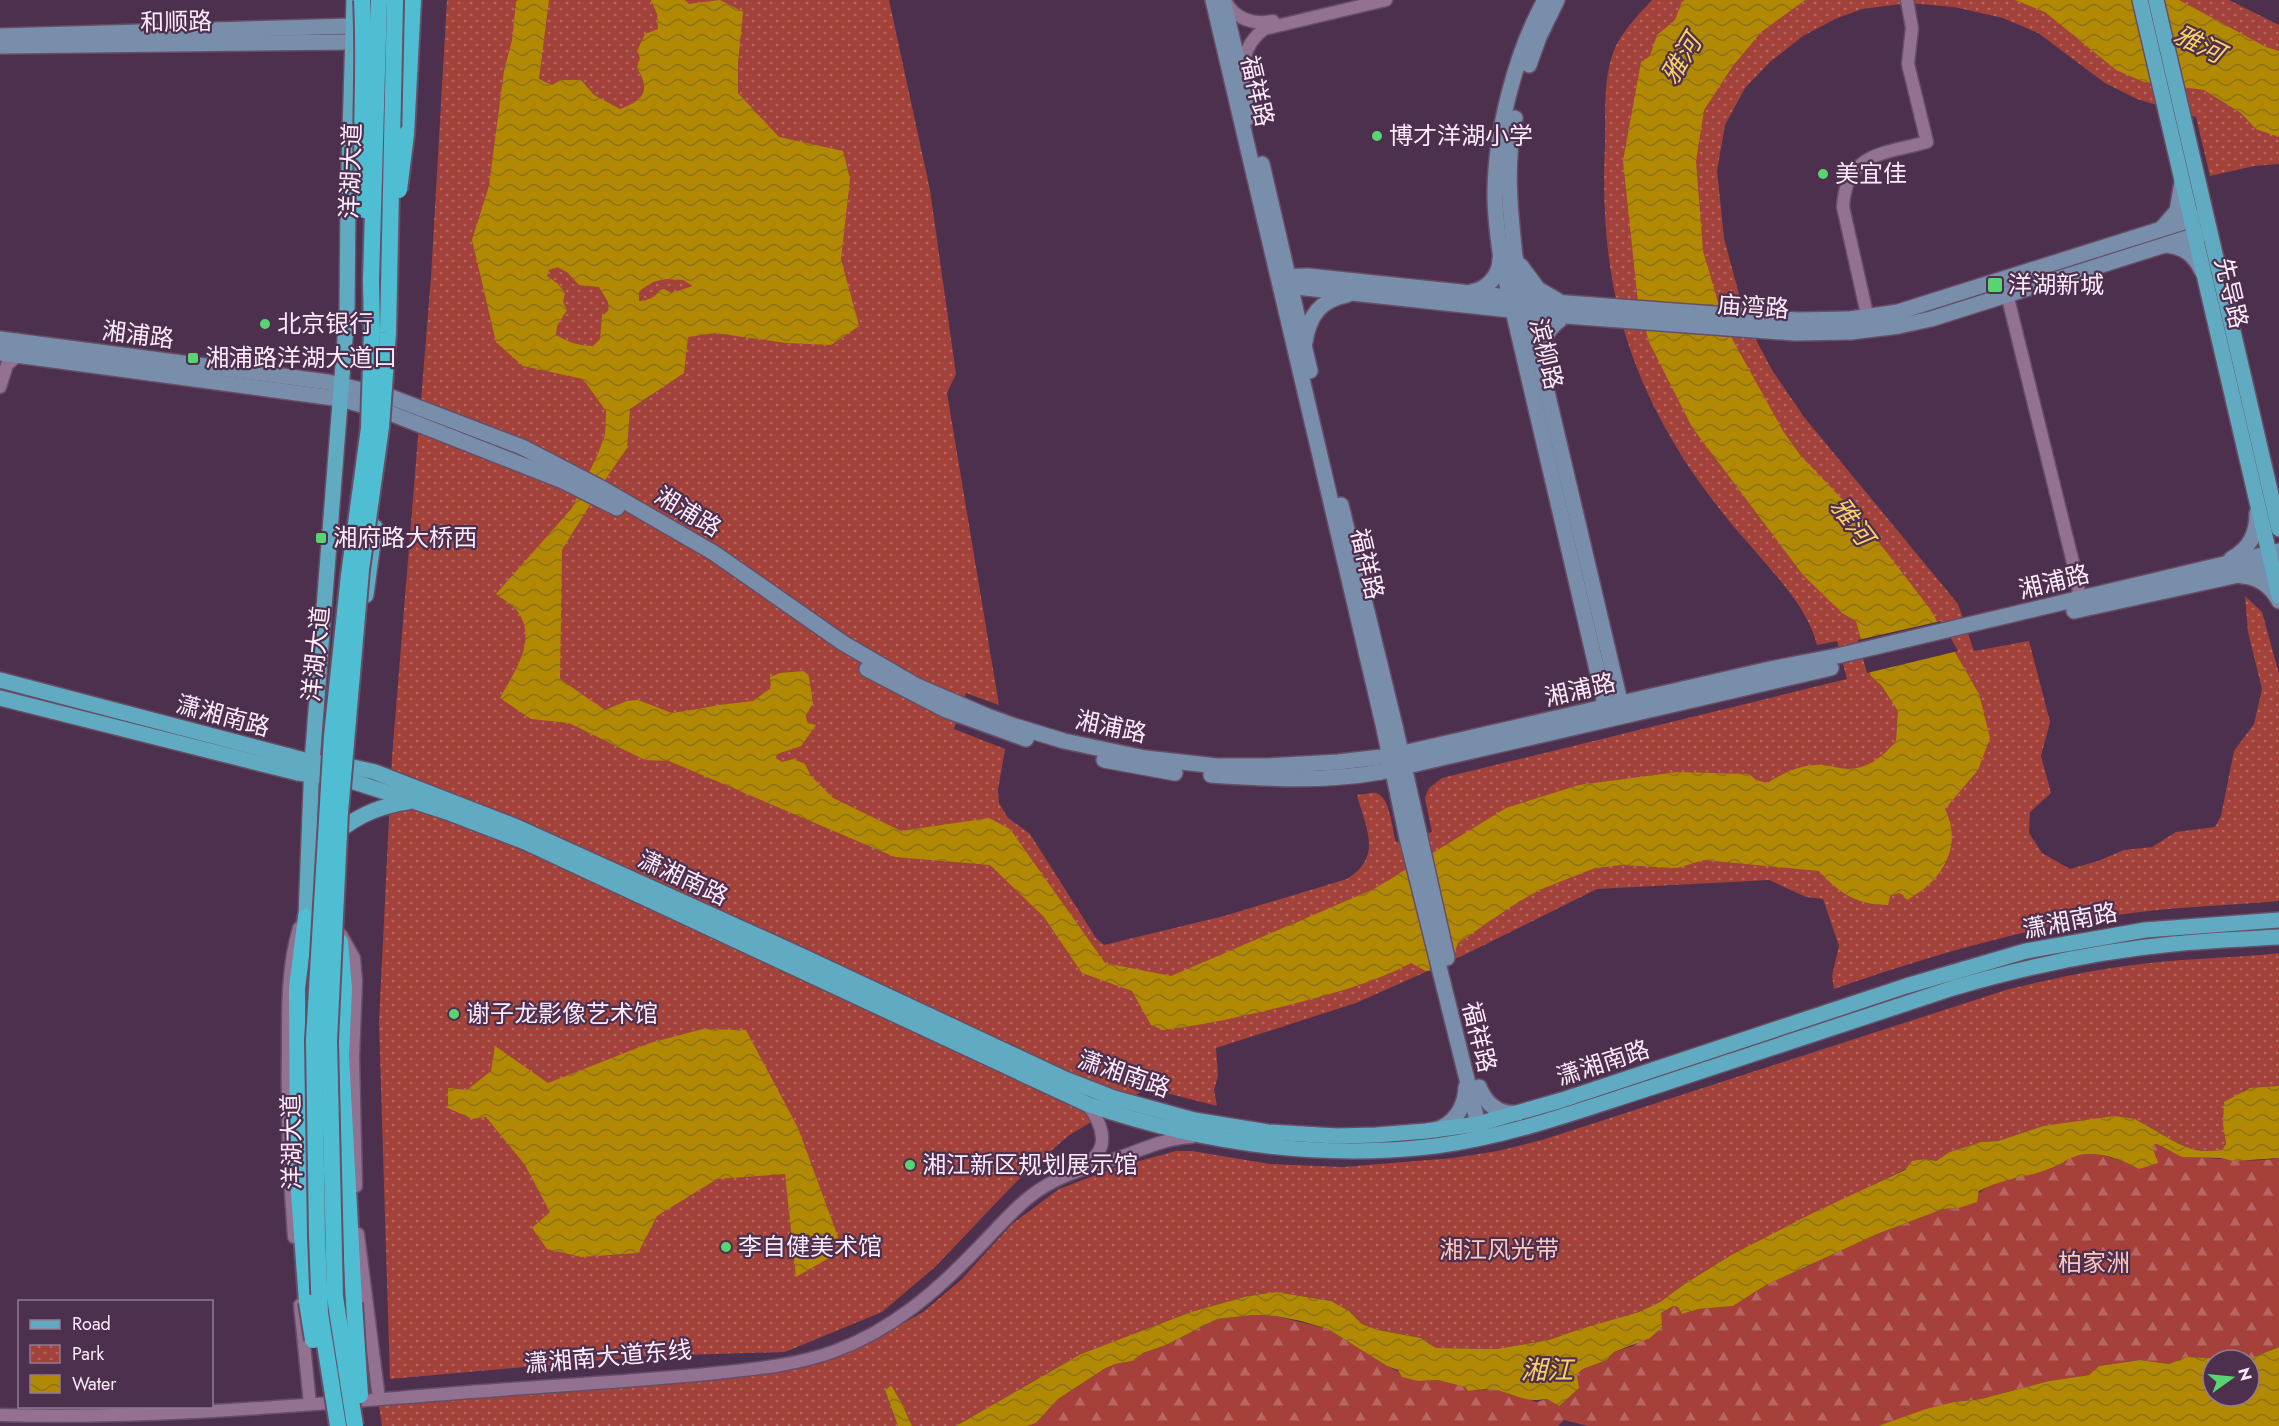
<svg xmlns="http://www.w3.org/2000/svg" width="2279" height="1426" viewBox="0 0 2279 1426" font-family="Jost,'Noto Sans SC',sans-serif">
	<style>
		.forest { fill: url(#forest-firs) }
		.park { fill: url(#park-dots) }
		.water { fill: url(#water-waves); fill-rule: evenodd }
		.pier { fill: #4d304d }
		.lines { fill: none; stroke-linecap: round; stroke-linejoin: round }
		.tertiary-casing { stroke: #674e67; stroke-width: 15 }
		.secondary-casing { stroke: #674e67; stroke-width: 18 }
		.primary-casing { stroke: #674e67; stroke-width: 18 }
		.trunk-casing { stroke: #674e67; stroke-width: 20 }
		.tertiary { stroke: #927191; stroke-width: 12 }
		.secondary { stroke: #798eaa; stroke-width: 15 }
		.primary { stroke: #60abc2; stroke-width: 15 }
		.trunk { stroke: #50bed2; stroke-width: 16 }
		.secondary-bridge-casing { stroke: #674e67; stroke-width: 18; stroke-linecap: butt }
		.trunk-bridge-casing { stroke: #674e67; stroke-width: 20; stroke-linecap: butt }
		.secondary-bridge { stroke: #798eaa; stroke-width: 15 }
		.trunk-bridge { stroke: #50bed2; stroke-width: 16 }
		.poi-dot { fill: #58d570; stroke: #4d304d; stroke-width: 2 }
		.labels { text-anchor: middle; stroke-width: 4.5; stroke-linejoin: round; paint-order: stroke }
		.street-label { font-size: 24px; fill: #fdebfc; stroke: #4d304d }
		.poi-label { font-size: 24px; fill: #fdebfc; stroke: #4d304d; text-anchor: start }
		.park-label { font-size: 24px; fill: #ffc7bf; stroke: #4d304d }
		.water-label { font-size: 26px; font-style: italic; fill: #fad069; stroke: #4d304d }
	</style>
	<defs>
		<pattern id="forest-firs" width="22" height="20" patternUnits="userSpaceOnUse" patternTransform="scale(1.5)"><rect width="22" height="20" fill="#a5413a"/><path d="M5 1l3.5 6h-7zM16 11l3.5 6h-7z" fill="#b76661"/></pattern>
		<pattern id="park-dots" width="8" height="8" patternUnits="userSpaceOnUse" patternTransform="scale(1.5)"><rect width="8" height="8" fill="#a3423a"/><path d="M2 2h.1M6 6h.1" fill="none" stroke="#b56761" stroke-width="1.8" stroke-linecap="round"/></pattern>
		<pattern id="water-waves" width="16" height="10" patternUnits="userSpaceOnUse" patternTransform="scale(1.5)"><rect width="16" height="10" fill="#b28902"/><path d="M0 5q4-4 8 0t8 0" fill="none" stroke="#8e721c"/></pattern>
	</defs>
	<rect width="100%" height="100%" fill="#4d304d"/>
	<path class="forest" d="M2157,1144C2183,1160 2193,1156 2221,1159C2241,1160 2259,1162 2279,1158V1347L2254,1357L2231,1359L2187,1357L2169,1364L2140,1360L2099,1366L2089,1375L2049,1381L1981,1399L1954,1402L1878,1426H1588L1564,1420L1558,1426H1027L1036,1423L1058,1399L1104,1369L1115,1364L1132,1361L1143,1353L1166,1345L1217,1319L1254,1315L1276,1316L1328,1329L1387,1366L1418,1381L1438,1380L1465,1387L1468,1391L1494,1389L1516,1396H1522L1536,1402L1547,1399L1559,1406L1578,1388L1577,1374L1583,1369L1607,1360L1614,1352L1633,1346L1661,1318V1313L1673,1306L1678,1307L1682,1314L1699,1309L1733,1306L1766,1285L1877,1234L1943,1209L1959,1208L1991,1184L2063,1162C2086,1145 2116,1158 2139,1169L2157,1157L2152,1151L2153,1145Z"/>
	<g class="park">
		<path d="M447,0H889L930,190L956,374L947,393L999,705L966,693L954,729L1005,749L998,790L999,803L1008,818L1030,834L1096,938L1104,945L1224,916L1347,879C1383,856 1366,829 1357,795C1362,795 1371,792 1376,793C1390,796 1392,830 1396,842L1432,832L1425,798L1429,788L1442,778L1847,679L1837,641L1817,645C1807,606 1774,574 1749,544C1730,523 1712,500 1695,476C1623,370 1599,272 1605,145C1606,113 1602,71 1618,42C1627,26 1640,13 1652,0H2229L2279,25V164L2254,166L2210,176L2196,117L2137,99L2105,83L2038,33L2003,18L1954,7L1909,3L1862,9L1835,19L1803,36L1770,62L1745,88L1725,125L1717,171L1724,238L1746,321L1772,370L1804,417L1958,604L1974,651L2029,641L2050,722L2041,756L2051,793L2030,812L2029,833L2042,853L2070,869L2098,861L2124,850L2152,847L2176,832L2215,827L2221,816L2234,751L2254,724L2262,689L2248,632L2245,596L2262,612L2279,674V901C2223,906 2166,907 2111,916C2016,930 1924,958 1834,989L1832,976L1839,946L1823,899L1806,897L1769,880L1597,889L1466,954L1356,1003L1216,1048L1218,1076L1214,1090L1217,1106L1147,1088L1068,1136L1016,1182L935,1267L882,1312L785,1352L648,1356L390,1379L379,1022L392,757L431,277Z"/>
		<path d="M2279,953V1086L2244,1090L2223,1125L2226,1144L2222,1150L2209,1151L2194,1150L2177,1143L2135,1119L2043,1126L1998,1141L1981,1142L1951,1152L1936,1161L1926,1159L1733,1254L1686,1283L1660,1302L1639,1312L1580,1329L1549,1340L1496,1349L1436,1348L1421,1338L1378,1330L1362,1324L1349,1311L1331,1301L1276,1292L1248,1296L1191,1312L1081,1354L956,1426H912L903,1406L885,1390L898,1426H382L379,1406L707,1381L783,1372L826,1361L862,1347L923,1312L961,1280L1012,1224L1059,1189L1117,1167L1176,1151H1192L1270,1164L1343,1167L1453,1158L1498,1151L1542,1140L2009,989C2055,978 2102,968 2150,963C2193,958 2236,958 2279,953Z"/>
	</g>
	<g class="water">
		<path d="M518,0H549L539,79L552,85L561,80H581L594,95L620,109C642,101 652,92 637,68L640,58L637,51L645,34L658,29L657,14L651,0H685L688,4L720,0L743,12L738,63V93L779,137L843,151L850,179L841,259L859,326L831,345L786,343L715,333L688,337L684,373L630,409L627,448L607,477L562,550L560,679L605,710L627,701L638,700L672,713L698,709L719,705L753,701L771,688L770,677L780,673L804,671L809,677L813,703L806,715L807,723L816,725L801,746L777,754L776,758L782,762L793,759L805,764L811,776L833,798L901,831L989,818L1010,829L1105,963L1171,976L1374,889L1506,808L1579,785L1677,772L1749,774L1756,780L1767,783C1782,774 1797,766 1815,765C1826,764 1838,769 1849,769C1870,768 1883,756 1896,741L1898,711L1882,686L1871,676L1856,621L1842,613L1803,575L1692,427L1649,342L1638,302L1623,161L1641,62L1650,56L1657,35L1675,20L1682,2L1685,0H1805L1761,32L1732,67L1704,110L1696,161L1703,251L1725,326L1783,431L1800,455L1861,519L1930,609L1979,694L1990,738L1978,770L1945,809C1964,847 1941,882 1907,900L1903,895L1899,893L1890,896L1888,905C1857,905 1839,893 1819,871L1704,860L1677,868L1621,865L1595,868L1544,888L1518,902L1458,943L1452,959L1434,970L1426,971L1411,963C1371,984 1328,995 1285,1006C1244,1016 1204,1025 1163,1030L1151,1025L1132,991L1082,973L1044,917L990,865L895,857L669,761L645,760L569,723L531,719L500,698C514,672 538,641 518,612C513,605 503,599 496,594L572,508L597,456L605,435L606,411L583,379L523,366L496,342L472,240L489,186L504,71L512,40L516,2ZM557,267L567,272L579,285L599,287L608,302L609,310L602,316L600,339L593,346C578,346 569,342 556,335L557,326L567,310L563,302L565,293L558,284L547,276L549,270ZM665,279L683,280L693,286L671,293L664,289L660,290C656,297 647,301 639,301V291L653,282Z"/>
		<polygon points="2015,0 2179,0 2266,47 2279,51 2279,137 2256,129 2241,113 2204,90 2144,82 2116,70 2045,12"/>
		<polygon points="703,1029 746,1030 798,1128 838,1237 829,1258 796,1277 785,1174 717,1179 657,1216 638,1253 581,1257 547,1249 532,1228 550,1212 525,1165 486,1117 472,1119 448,1108 448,1088 467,1090 491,1071 495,1046 548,1083 650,1043"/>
		<path d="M2279,1086V1158L2234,1161L2220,1158L2182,1157L2157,1144L2153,1145C2152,1152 2157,1156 2158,1163L2139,1169C2125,1162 2110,1155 2094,1154C2072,1153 2069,1161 2051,1168C2027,1178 2002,1178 1979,1191L1977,1202L1959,1208L1943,1209L1877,1234L1766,1285L1733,1306L1699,1309L1682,1314L1678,1307L1673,1306L1661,1313L1662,1327L1650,1338L1614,1352L1607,1360L1583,1369L1577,1374L1579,1388L1559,1406L1547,1399C1529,1403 1514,1395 1497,1390C1488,1388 1477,1390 1468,1391L1465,1387L1438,1380L1418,1381L1402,1377L1398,1370L1387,1366L1328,1329L1301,1321L1276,1316L1254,1315L1217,1319L1166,1345L1143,1353L1132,1361L1115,1364L1104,1369L1058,1399L1036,1423L1027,1426H956L1081,1354L1191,1312L1248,1296L1276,1292L1331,1301L1349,1311L1362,1324L1378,1330L1421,1338L1436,1348L1496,1349L1549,1340L1580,1329L1639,1312L1660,1302L1686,1283L1733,1254L1815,1212L1905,1170L1912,1161L1926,1159L1936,1161L1950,1152L1981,1142L1998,1141L2043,1126L2114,1116L2135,1119L2177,1143L2194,1150L2209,1151L2222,1150L2226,1144L2223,1125L2224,1102L2250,1088Z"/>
		<path d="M2279,1347V1426H1878L1926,1409L1954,1402L1981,1399L2049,1381L2089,1375L2099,1366L2140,1360L2169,1364L2187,1357L2231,1359L2254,1357ZM2213,1360H2249V1396H2213Z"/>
		<polygon points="891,1385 903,1406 912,1426 898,1426 885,1390"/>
	</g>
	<polygon class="pier" points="1941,621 1958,651 1867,673 1858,640"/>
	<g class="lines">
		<defs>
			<g id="tertiary">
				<path d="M1225,0C1234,19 1253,25 1273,21"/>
				<path d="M1243,71C1244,53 1249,41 1264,29L1386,0"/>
				<polyline points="2005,286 2077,579 2079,593 2074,601"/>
				<path d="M1869,323L1843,207C1846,152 1884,154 1927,142L1908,64L1912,28L1907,0"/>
				<polyline points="0,387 7,365 18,355"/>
				<polyline points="341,935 354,958 356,981 353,1057 356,1186"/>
				<path d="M1082,1166C1112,1151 1104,1126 1087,1104"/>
				<polyline points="358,1234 379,1399"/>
				<path d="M294,1237C289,1175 287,1113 288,1052C288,1010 287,969 299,928"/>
				<polyline points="300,1305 310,1404"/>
				<path d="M0,1415C176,1420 351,1400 526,1388C584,1384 641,1380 698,1375C743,1370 792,1367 835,1351C892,1330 937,1291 978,1248C996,1230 1012,1210 1032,1195C1059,1174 1094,1166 1126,1155C1148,1147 1168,1138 1192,1137"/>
			</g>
			<g id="secondary">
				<polyline points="1213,0 1383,724 1407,838 1481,1136"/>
				<polyline points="1223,0 1251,117"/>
				<path d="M1545,0C1515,54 1495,133 1495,195C1495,216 1498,238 1501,259L1608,717"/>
				<polyline points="0,36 352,26"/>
				<polyline points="0,46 352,42"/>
				<polyline points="1529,65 1539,37 1557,0"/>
				<path d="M1515,118C1505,163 1510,211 1515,256L1623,714"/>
				<polyline points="1262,164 1310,371"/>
				<polyline points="2163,227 2177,211 2182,182"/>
				<path d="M2166,245C2184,247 2194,254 2202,271"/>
				<polyline points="1521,266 1538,289 1557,300"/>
				<polyline points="1279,277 1308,276 1566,303"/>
				<polyline points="1283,287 1296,287 1566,316"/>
				<path d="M1471,292C1487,290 1500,275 1500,259"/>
				<polyline points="1850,319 1898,312 2203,216"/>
				<polyline points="1851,332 1899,326 1931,319 2209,231"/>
				<polyline points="0,339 328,382 391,397 522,447 605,490 714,553 843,643 917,686 987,716 1015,726 1064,741 1145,758 1217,766 1267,766 1338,762 1390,756 1770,669 1837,656 2279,551"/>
				<path d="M1305,342C1309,316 1320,300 1347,295"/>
				<polyline points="0,353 341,399 390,413 563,481 617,508"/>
				<path d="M1541,357C1541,338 1550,325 1566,316"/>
				<polyline points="1341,505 1395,726 1447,958"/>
				<path d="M2231,559C2250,548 2257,534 2257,513"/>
				<path d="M2242,576C2259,577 2271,586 2279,601"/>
				<polyline points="2074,611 2279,566"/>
				<polyline points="867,669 946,710 1026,739"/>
				<polyline points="1104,760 1175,773"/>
				<path d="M1211,775C1268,779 1324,782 1381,772L1831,668"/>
				<path d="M1479,1087C1486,1104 1498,1115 1518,1113"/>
				<path d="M1435,1130C1455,1124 1465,1107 1466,1087"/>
			</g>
			<g id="primary">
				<polyline points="2140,0 2279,596"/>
				<polyline points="2156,0 2279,529"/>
				<polyline points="366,595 375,527"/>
				<polyline points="0,680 312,762 344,765 375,772 517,827 798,954 1065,1079 1114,1098 1194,1120 1268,1132 1337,1136 1376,1135 1426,1131 1478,1124 1562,1100 1906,986 2026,951 2145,930 2279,920"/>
				<path d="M0,698L298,773L345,779L447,812L525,842L1087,1104C1200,1143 1318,1160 1436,1146C1513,1136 1586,1108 1659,1085C1757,1053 1855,1021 1953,988C2025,967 2099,951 2173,944C2209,940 2244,939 2279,937"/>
				<path d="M344,827C364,813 382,806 407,802"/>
				<polyline points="306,917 312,762 347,313 348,200 354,0"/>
			</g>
			<g id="trunk">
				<polyline points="406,134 413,0"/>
				<polyline points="306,917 297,988 298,1180 307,1302"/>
				<polyline points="340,942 344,988 341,1056 354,1303"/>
			</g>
		</defs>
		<use href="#tertiary" class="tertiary-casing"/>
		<use href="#secondary" class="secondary-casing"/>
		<use href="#primary" class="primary-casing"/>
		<use href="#trunk" class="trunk-casing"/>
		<use href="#tertiary" class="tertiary"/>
		<use href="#secondary" class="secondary"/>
		<use href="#primary" class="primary"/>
		<use href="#trunk" class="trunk"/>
		<defs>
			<g id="secondary-bridge">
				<polyline points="1566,303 1797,320 1850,319"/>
				<polyline points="1566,316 1795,333 1851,332"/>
			</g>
			<g id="trunk-bridge">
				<path d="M362,0C366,70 359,140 364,210"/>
				<polyline points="399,190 406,134"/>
				<polyline points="307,1302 313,1340"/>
				<polyline points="354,1303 360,1395"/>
				<polyline points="338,1426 320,1313 317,1236 314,1040 332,736 349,575 369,428 372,331 371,280 379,0"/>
				<polyline points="355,1426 335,1297 329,1041 340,812 361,570 381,427 388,333 395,0"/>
			</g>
		</defs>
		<use href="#secondary-bridge" class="secondary-bridge-casing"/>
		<use href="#trunk-bridge" class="trunk-bridge-casing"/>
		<use href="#secondary-bridge" class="secondary-bridge"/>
		<use href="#trunk-bridge" class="trunk-bridge"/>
	</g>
	<g class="poi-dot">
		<circle cx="1377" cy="136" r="6"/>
		<circle cx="1823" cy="174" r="6"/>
		<rect x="1987" y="277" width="16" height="16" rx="3"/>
		<circle cx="265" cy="324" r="6"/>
		<rect x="187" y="352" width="12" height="12" rx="3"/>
		<rect x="315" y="532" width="12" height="12" rx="3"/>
		<circle cx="454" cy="1014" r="6"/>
		<circle cx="910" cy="1165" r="6"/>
		<circle cx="726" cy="1247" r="6"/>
	</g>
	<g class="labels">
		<g class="street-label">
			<text transform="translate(176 22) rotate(-1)" y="8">和顺路</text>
			<text transform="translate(1257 91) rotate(77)" y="8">福祥路</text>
			<text transform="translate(351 171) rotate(-88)" y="8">洋湖大道</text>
			<text transform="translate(2231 293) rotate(77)" y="8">先导路</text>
			<text transform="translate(1753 307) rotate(4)" y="8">庙湾路</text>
			<text transform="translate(138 335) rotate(7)" y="8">湘浦路</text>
			<text transform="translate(1546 354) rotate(77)" y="8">滨柳路</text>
			<text transform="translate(688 512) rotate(31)" y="8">湘浦路</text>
			<text transform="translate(1367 564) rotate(77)" y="8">福祥路</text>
			<text transform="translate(2054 582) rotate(-14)" y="8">湘浦路</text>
			<text transform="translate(316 654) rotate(-84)" y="8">洋湖大道</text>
			<text transform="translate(1580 690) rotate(-13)" y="8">湘浦路</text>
			<text transform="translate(223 716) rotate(15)" y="8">潇湘南路</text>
			<text transform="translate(1111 727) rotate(12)" y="8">湘浦路</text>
			<text transform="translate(683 878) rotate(25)" y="8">潇湘南路</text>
			<text transform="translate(2070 921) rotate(-11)" y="8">潇湘南路</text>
			<text transform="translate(1479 1037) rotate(76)" y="8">福祥路</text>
			<text transform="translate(1603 1063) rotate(-18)" y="8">潇湘南路</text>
			<text transform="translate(1124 1074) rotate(19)" y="8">潇湘南路</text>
			<text transform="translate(292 1142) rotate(-91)" y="8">洋湖大道</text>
			<text transform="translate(608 1357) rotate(-5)" y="8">潇湘南大道东线</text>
		</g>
		<g class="poi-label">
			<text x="1389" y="144">博才洋湖小学</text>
			<text x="1835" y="182">美宜佳</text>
			<text x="2008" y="293">洋湖新城</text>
			<text x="277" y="332">北京银行</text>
			<text x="205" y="366">湘浦路洋湖大道口</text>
			<text x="333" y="546">湘府路大桥西</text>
			<text x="466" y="1022">谢子龙影像艺术馆</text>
			<text x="922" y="1173">湘江新区规划展示馆</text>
			<text x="738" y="1255">李自健美术馆</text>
		</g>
		<g class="park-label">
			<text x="1499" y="1258">湘江风光带</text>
			<text x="2094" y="1271">柏家洲</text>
		</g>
		<g class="water-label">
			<text transform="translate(2199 44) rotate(26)" y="9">雅河</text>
			<text transform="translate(1681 59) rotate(-59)" y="9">雅河</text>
			<text transform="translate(1852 521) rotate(53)" y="9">雅河</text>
			<text x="1547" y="1379">湘江</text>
		</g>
	</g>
	<rect x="18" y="1300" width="195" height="108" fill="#4d304d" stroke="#937b93" stroke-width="1.5"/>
	<rect x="30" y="1320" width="30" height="9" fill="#60abc2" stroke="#937b93" stroke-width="1.5"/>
	<text x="72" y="1330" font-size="18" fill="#fdebfc">Road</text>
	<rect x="30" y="1345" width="30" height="18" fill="url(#park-dots)" stroke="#937b93" stroke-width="1.5"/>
	<text x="72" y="1360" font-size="18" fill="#fdebfc">Park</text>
	<rect x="30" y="1375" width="30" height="18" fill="url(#water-waves)" stroke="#937b93" stroke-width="1.5"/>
	<text x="72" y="1390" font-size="18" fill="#fdebfc">Water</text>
	<g transform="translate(2231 1378) rotate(75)"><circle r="28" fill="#4d304d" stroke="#937b93" stroke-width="1.5"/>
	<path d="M0-4.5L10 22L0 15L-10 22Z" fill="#58d570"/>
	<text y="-9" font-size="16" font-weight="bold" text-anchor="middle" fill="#fdebfc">N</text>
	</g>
</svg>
